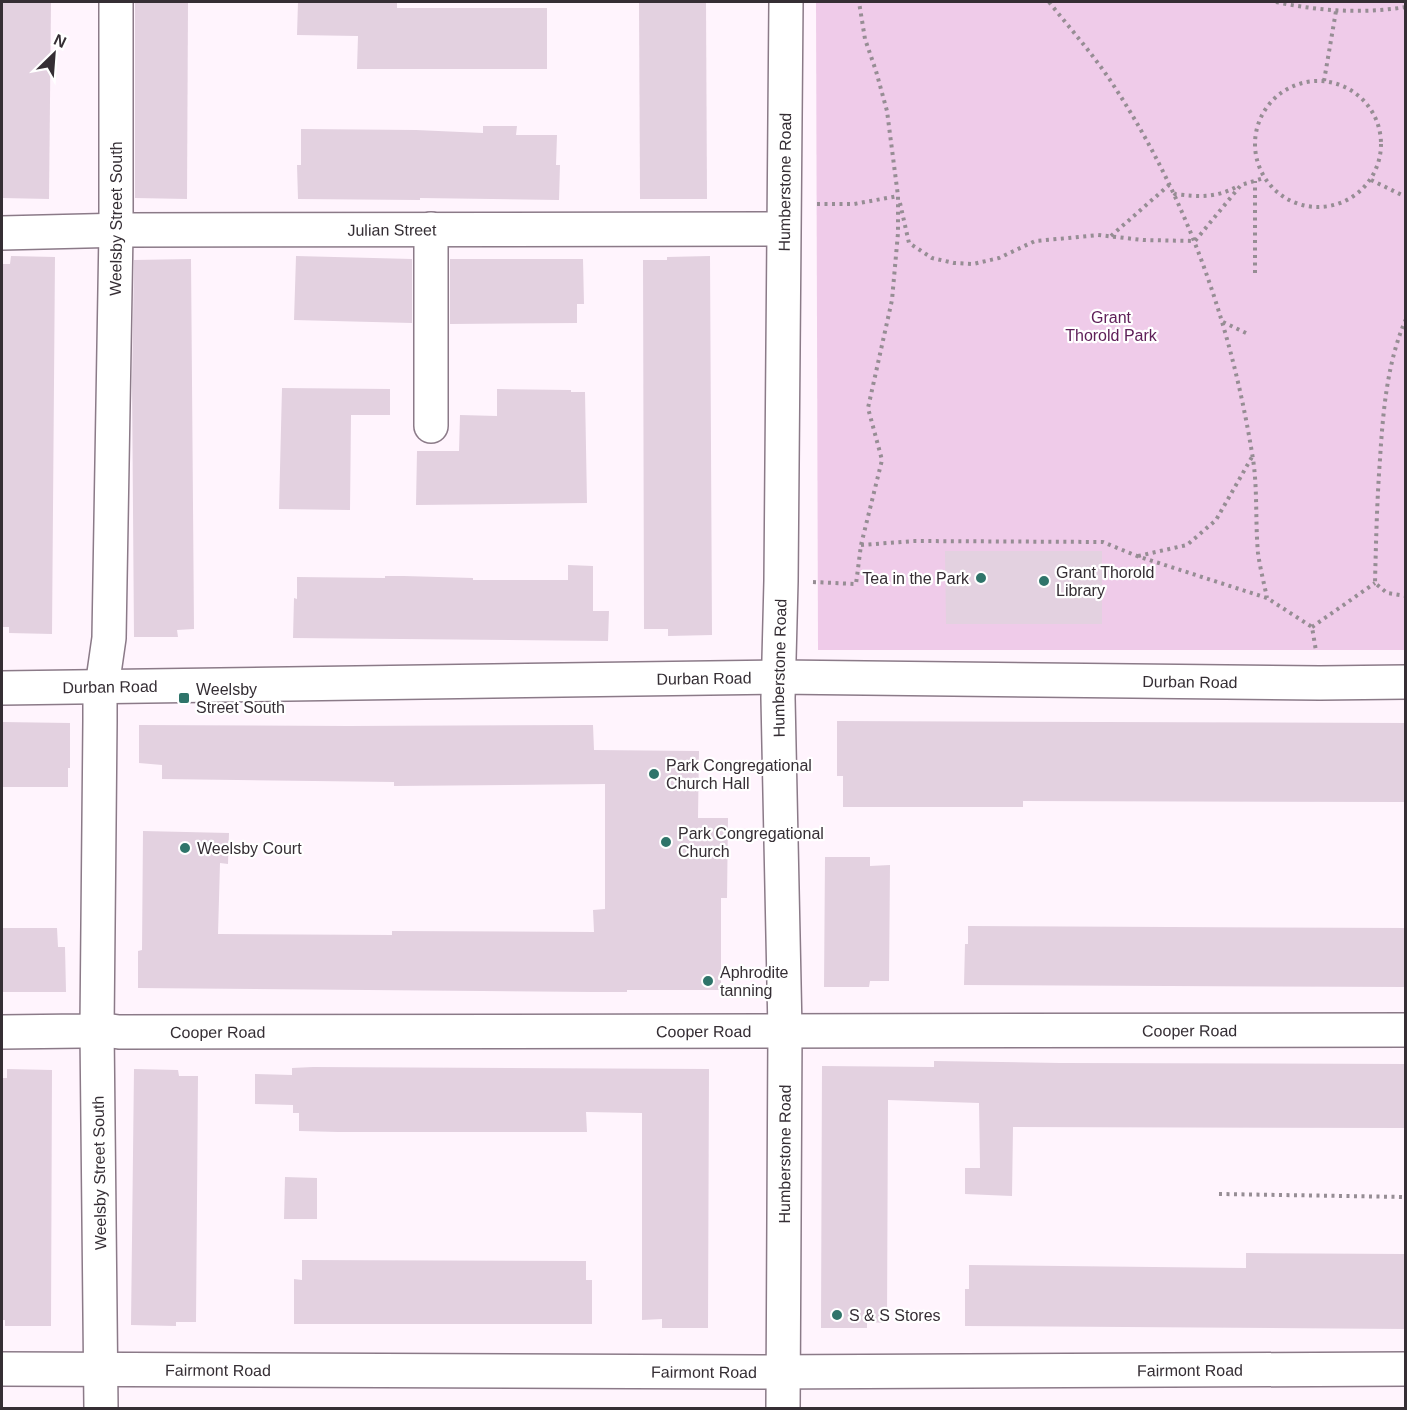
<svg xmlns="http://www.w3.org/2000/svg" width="1407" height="1410" viewBox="0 0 1407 1410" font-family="Helvetica,sans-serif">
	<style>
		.green { fill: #efcbe9 }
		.building { fill: #e3d1e0 }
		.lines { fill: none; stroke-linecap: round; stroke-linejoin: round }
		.minor-casing { stroke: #8b7a88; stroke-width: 36 }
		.path { stroke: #968d94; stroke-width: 4; stroke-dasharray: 3 4.5; stroke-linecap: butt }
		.minor { stroke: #fff; stroke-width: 33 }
		.poi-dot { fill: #2f746a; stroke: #fff; stroke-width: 2 }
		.labels { text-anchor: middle; stroke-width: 4.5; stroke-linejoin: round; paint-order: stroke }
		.street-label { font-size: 16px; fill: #352e34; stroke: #fff }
		.park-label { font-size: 16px; fill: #5f2059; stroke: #fff }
		.poi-label { font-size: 16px; fill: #352e34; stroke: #fff; text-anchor: start }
	</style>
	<rect width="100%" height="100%" fill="#fff4fd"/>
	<polygon class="green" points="816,2 1405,2 1405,650 818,650"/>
	<g class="building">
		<polygon points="2,2 51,2 49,199 2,198"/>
		<polygon points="135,2 188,2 187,199 135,198"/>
		<polygon points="298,2 397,2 397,8 547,8 547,69 357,69 358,36 297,35"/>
		<polygon points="639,2 706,2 707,199 640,199"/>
		<polygon points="483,126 517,126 516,135 557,135 556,165 560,165 559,200 420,198 420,200 298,199 297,165 301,165 301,129 416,130 483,133"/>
		<polygon points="11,256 55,257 52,634 9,633 9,627 2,627 2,264 10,264"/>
		<polygon points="296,256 412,259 412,323 294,320"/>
		<polygon points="710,256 712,635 668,636 668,629 644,629 643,260 667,260 667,257"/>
		<polygon points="191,259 194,629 177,630 178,637 134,637 132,383 134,260"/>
		<polygon points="450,259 583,259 584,304 577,304 577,323 450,324"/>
		<polygon points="282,388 390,389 390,415 351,415 350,510 279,509"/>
		<polygon points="497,389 571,390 571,392 585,392 587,503 416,505 417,451 459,451 460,415 497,416"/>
		<polygon points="945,551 1102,551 1102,624 946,624"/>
		<polygon points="568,565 593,566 593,611 609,611 608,641 293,638 294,598 297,599 297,577 385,578 385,576 404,576 473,578 473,580 568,580"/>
		<polygon points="837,721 1406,723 1406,802 1023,801 1023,807 843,807 843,776 837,776"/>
		<polygon points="2,722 70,723 70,768 68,768 68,787 2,787"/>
		<polygon points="139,725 348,726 593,725 594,750 699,751 698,818 728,818 727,898 721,898 721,990 627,990 627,992 594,992 138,988 138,951 142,950 143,831 229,833 228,864 220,863 218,934 392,935 392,931 594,932 593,910 605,909 605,784 394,786 394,782 162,779 162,765 139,763"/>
		<polygon points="825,857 870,857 870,866 890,865 889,981 870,981 869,987 824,987"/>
		<polygon points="968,926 1406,928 1406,987 964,985 965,944 968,944"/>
		<polygon points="2,928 57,928 58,947 65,947 66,992 2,992"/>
		<polygon points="934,1061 1060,1063 1406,1064 1406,1128 1013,1127 1012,1196 965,1194 965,1168 980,1168 979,1103 888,1100 887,1323 867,1322 867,1328 821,1328 822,1066 934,1067"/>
		<polygon points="313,1067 709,1069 708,1328 662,1328 662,1319 642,1320 642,1113 586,1112 587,1132 338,1132 299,1131 299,1113 293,1113 293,1105 255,1104 255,1074 292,1075 292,1068"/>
		<polygon points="7,1069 52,1070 51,1326 5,1326 5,1320 2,1320 2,1078 7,1078"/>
		<polygon points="134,1069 178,1070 179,1076 198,1076 196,1322 176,1322 176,1326 131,1325"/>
		<polygon points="285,1177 317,1178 317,1219 284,1219"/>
		<polygon points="1246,1253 1404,1254 1406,1329 965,1326 965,1289 969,1289 969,1265 1246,1268"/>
		<polygon points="302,1260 586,1261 586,1280 592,1280 592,1324 294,1324 294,1279 302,1280"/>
	</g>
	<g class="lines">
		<defs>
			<g id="minor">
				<path id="s1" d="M2,233L126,230L783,229"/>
				<polyline points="431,426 431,229"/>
				<path id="s2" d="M2,688L778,677L1320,683L1406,682"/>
				<path id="s3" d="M2,1032L82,1031L97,1029L119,1032L1406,1030"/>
				<path id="s4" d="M2,1369L760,1372L1406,1369"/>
				<path id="s5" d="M101,1408L97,1029L100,721V701L109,638L116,231V2"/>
				<path id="s6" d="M783,1408L785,1031L778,698L781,581L786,2"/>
			</g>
		</defs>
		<use href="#minor" class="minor-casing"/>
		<g class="path">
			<path d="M1049,2C1069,27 1090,51 1108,77C1184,190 1230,319 1252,453C1258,486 1255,520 1258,553C1260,568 1264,583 1267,598"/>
			<path d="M1276,2C1319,11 1362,14 1406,7"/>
			<circle cx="1318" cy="144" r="63"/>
			<polyline points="1324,81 1336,11"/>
			<polyline points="1371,180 1406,197"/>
			<path d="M1174,193L1175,194C1199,197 1217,198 1238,186"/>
			<polyline points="900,203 909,243 932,258 954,263 973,264 999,258 1035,241 1068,238 1098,235 1143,240 1195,241 1241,185 1264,178"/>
			<polyline points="817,204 854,204 898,196"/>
			<polyline points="1111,236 1169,185 1170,186"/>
			<polyline points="1255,273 1255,181"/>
			<path d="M1406,319C1387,362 1383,412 1380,459C1377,500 1376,541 1375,583L1387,593L1406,596"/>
			<polyline points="1223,322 1246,333"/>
			<polyline points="861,545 915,541 1103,542 1137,556 1267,598 1312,627 1316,651"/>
			<polyline points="1138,556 1187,545 1216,520 1252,457"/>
			<polyline points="813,582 856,584 861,545 882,460 868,408 892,300 898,233 898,196 887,111 876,71 865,39 859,2"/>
			<polyline points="1312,627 1375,583"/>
			<polyline points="1219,1194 1406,1197"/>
		</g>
		<use href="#minor" class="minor"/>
	</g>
	<g class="poi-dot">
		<circle cx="981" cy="578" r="6"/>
		<circle cx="1044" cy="581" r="6"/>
		<rect x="178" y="692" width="12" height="12" rx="3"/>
		<circle cx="654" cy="774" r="6"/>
		<circle cx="666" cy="842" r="6"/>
		<circle cx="185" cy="848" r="6"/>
		<circle cx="708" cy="981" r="6"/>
		<circle cx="837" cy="1315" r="6"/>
	</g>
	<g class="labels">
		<g class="street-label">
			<text dy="6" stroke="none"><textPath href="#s6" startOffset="1226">Humberstone Road</textPath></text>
			<text dy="6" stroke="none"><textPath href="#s5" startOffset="1190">Weelsby Street South</textPath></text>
			<text dy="6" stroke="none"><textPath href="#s1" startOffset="390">Julian Street</textPath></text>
			<text dy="6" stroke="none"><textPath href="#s6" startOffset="740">Humberstone Road</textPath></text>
			<text dy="6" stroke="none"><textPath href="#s2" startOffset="702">Durban Road</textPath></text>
			<text dy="6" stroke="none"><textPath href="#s2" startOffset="1188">Durban Road</textPath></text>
			<text dy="6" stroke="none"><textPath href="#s2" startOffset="108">Durban Road</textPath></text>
			<text dy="6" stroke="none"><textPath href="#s3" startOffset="1188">Cooper Road</textPath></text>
			<text dy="6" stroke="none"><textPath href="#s3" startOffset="702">Cooper Road</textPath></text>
			<text dy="6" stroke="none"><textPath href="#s3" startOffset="216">Cooper Road</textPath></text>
			<text dy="6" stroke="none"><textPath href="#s6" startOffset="254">Humberstone Road</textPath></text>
			<text transform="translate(99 1173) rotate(-91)" y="6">Weelsby Street South</text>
			<text dy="6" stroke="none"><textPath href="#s4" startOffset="216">Fairmont Road</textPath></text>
			<text dy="6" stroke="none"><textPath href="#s4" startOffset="1188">Fairmont Road</textPath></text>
			<text dy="6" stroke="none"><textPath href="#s4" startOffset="702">Fairmont Road</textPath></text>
		</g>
		<g class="park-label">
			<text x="1111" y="323">Grant<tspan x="1111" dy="18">Thorold Park</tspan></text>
		</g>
		<g class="poi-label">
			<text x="1056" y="578">Grant Thorold<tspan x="1056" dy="18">Library</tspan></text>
			<text x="969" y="584" text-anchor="end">Tea in the Park</text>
			<text x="196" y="695">Weelsby<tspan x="196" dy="18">Street South</tspan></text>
			<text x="666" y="771">Park Congregational<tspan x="666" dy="18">Church Hall</tspan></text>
			<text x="678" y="839">Park Congregational<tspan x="678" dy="18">Church</tspan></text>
			<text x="197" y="854">Weelsby Court</text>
			<text x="720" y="978">Aphrodite<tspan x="720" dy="18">tanning</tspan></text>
			<text x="849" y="1321">S &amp; S Stores</text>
		</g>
	</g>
	<rect width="1407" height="1410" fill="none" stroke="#352e34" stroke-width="6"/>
	<g transform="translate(54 54) rotate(25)" stroke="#ffffff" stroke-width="4.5" paint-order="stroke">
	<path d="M0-4.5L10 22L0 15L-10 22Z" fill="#352e34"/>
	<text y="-9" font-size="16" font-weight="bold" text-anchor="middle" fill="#352e34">N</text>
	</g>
</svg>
